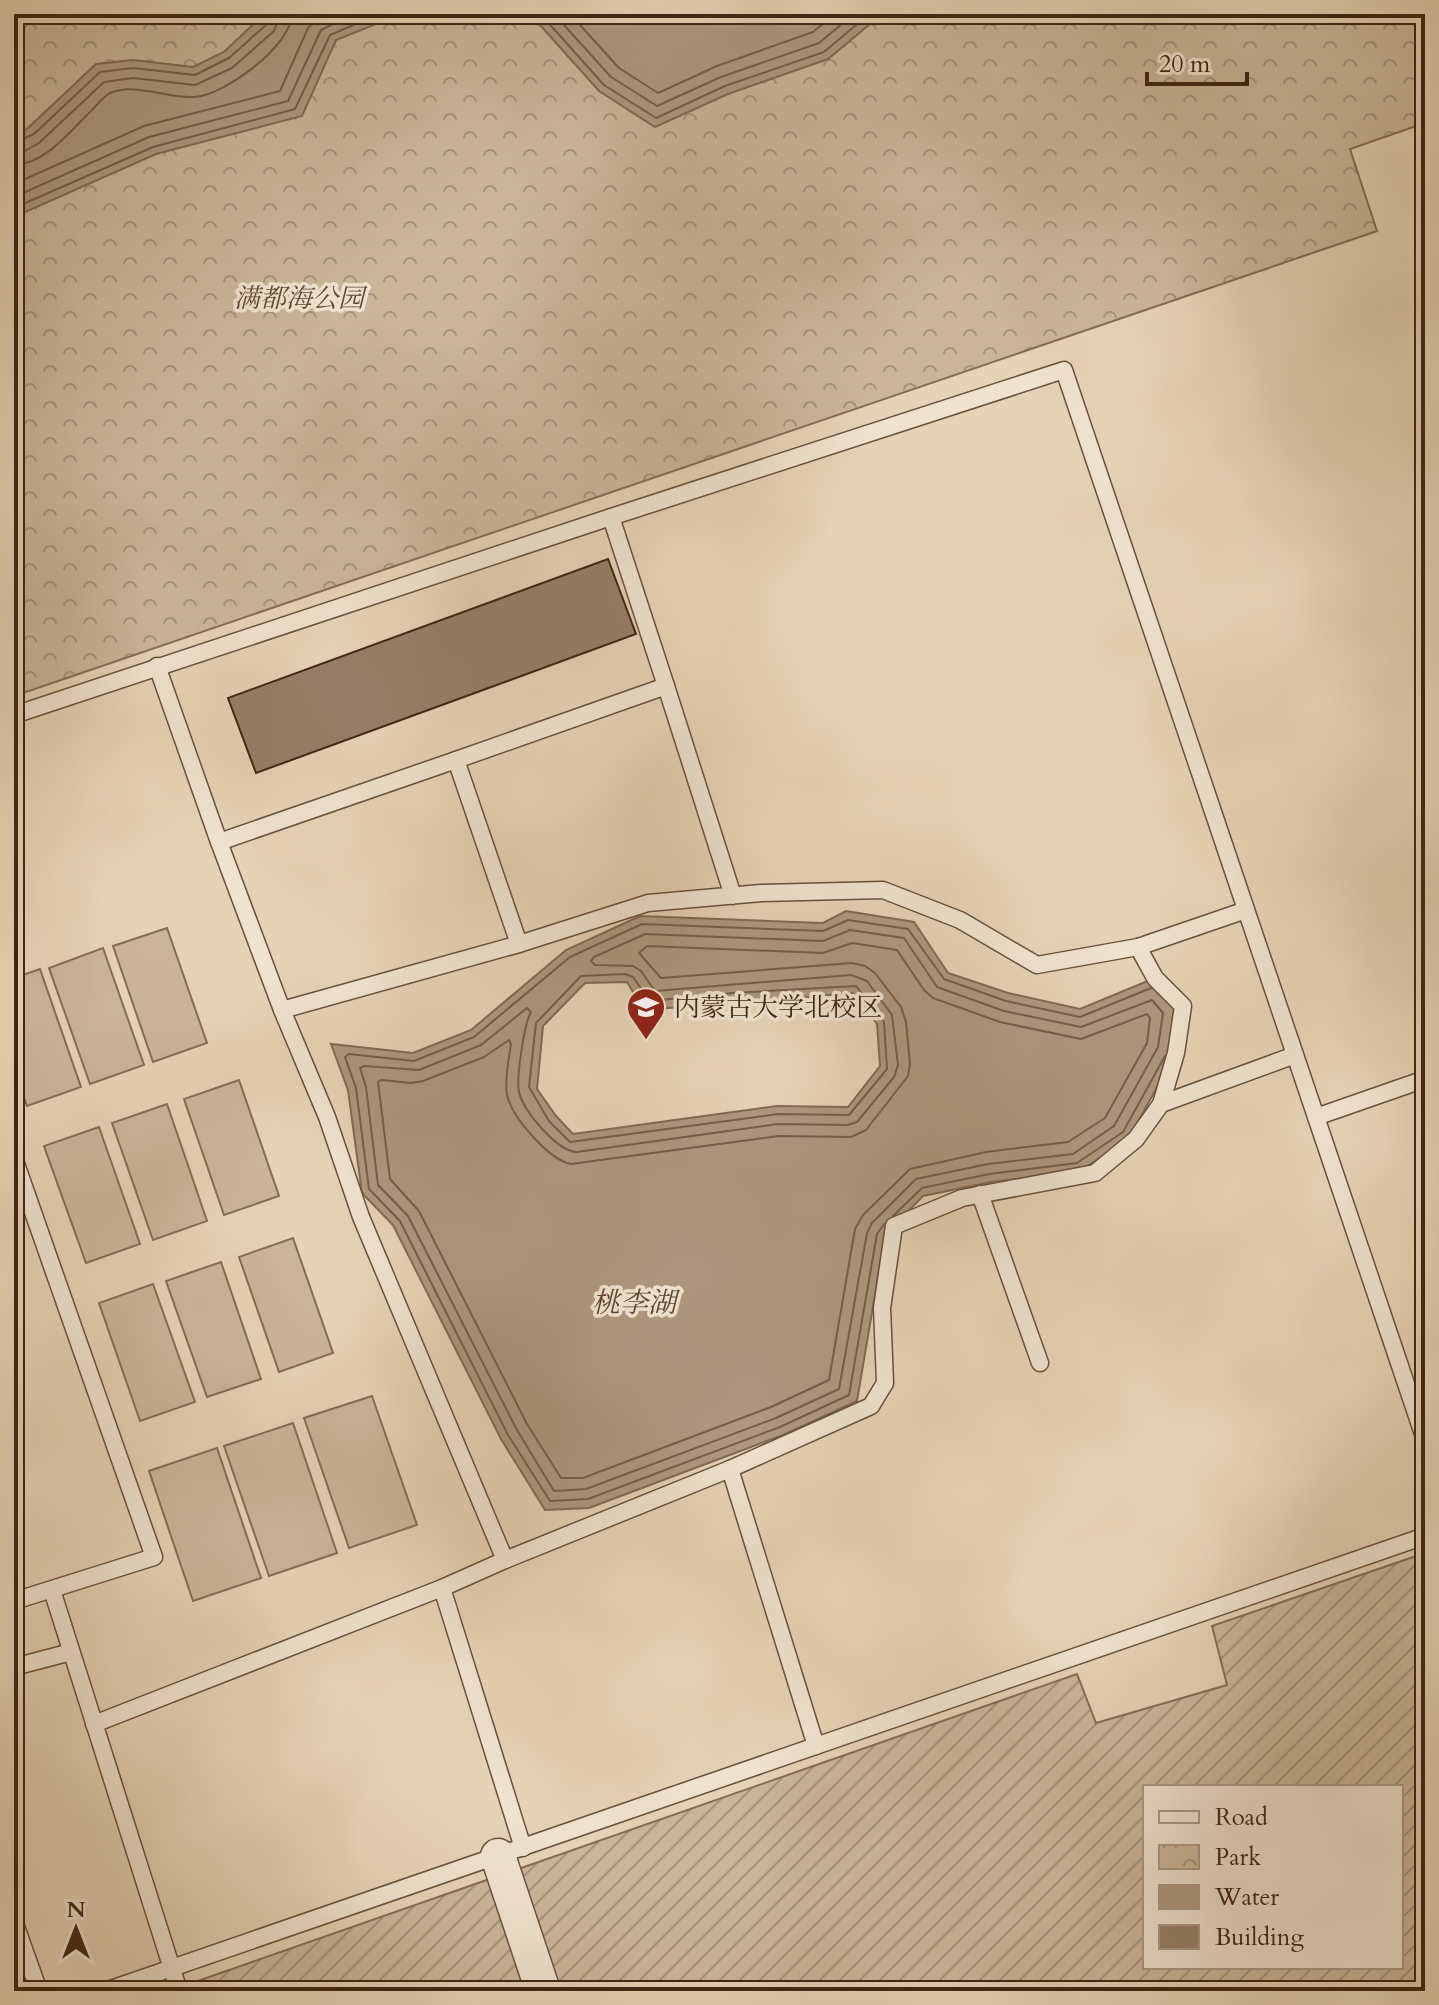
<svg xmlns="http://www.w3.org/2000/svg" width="1439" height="2005" viewBox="0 0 1439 2005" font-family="Cardo,'Noto Serif SC',serif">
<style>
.park{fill:url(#park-crowns);stroke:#846d56;stroke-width:2}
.garden{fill:url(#garden-furrows);stroke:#846d56;stroke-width:2;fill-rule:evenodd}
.pitch{fill:#cab599;stroke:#846d56;stroke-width:2}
.water{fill:#ad977e;stroke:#816953;stroke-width:2;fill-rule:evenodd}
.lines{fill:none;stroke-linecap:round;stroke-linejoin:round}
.shore{stroke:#765e48;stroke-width:2}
.building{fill:#967f67;stroke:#3f2513;stroke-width:2}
.lane-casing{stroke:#69503c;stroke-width:19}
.street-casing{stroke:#69503c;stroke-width:37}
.lane{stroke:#efe2cf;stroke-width:16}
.street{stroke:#efe2cf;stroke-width:34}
.labels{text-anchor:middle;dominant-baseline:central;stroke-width:7;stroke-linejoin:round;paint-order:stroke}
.park-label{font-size:26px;font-style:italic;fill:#624934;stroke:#efe2cf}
.poi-label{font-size:26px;fill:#3f2513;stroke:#efe2cf;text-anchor:start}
.water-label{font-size:28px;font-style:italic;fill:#604733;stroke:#efe2cf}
</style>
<defs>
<pattern id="park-crowns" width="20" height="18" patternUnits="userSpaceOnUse" patternTransform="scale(2)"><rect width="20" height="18" fill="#cab599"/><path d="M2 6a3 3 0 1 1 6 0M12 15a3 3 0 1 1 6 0" fill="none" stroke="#a5937c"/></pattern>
<pattern id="garden-furrows" width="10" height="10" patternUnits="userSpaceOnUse" patternTransform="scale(2)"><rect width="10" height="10" fill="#cab599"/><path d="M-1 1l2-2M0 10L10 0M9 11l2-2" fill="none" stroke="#a5937c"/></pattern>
</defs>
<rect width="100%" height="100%" fill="#e6d2b5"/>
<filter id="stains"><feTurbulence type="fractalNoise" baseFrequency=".0025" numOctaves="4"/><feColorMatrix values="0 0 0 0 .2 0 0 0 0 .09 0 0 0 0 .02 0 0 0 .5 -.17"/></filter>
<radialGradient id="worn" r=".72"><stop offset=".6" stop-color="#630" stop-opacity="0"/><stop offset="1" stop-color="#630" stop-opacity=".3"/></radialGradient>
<!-- park -->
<polygon class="park" points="14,14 1425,14 1425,123 1350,149 1377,231 14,696"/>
<!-- garden -->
<path class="garden" d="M1425 1553V1991H188L186 1985 1077 1674 1096 1723 1227 1685 1212 1626ZM1145 1787H1401V1967H1145Z"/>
<!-- pitch -->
<g class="pitch">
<polygon points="167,928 207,1043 153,1062 113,946"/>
<polygon points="103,948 144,1065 90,1084 49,968"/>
<polygon points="40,969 81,1087 27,1106 14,1070 14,978"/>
<polygon points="239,1080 279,1196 224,1215 184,1099"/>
<polygon points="167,1104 207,1221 153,1240 112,1123"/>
<polygon points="99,1127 140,1244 86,1263 44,1146"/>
<polygon points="293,1238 333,1353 279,1372 239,1257"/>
<polygon points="221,1262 261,1379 207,1397 166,1281"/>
<polygon points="153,1284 195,1402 140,1421 99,1303"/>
<polygon points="372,1396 417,1525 349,1548 304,1418"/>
<polygon points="293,1423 337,1553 269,1576 224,1446"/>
<polygon points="217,1448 261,1578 193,1601 149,1471"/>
</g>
<!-- water -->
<g class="water">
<polygon points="264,14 401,14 336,40 302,116 156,154 14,217 14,136 28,128 96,64 133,60 193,67 224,52"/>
<polygon points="485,14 710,16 718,14 882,14 828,59 728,94 655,127 599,91 540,25"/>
<path d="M846 911 914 922 948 973 1008 993 1080 1009 1155 978 1183 1006 1176 1053 1129 1138 1080 1171 991 1182 923 1196 885 1235 857 1401 783 1435 589 1508 545 1510 501 1439 393 1225 362 1193 348 1090 331 1044 413 1053 471 1030 566 950 640 916 823 923ZM627 982 644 1010 853 993 877 1024 880 1066 848 1107 777 1106 573 1134 556 1116 537 1089 543 1026 585 983Z"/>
</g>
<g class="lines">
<!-- shore -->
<g class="shore">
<polyline points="527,14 545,19 604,85 656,118 725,86 824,52 869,14"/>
<polyline points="554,14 611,77 657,106 721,77 819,43 854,14"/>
<polyline points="570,14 619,68 658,93 717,66 813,32 835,14"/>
<polyline points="14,143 34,134 100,72 133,68 195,75 229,58 266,25 270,14"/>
<polyline points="14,153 23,152 39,143 104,82 133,78 195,85 232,68 274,31 280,14"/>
<path d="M14 165C46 164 71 130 92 110 97 105 104 96 110 93 136 82 168 99 195 97 226 94 291 46 292 14"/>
<polyline points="14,184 144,126 280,91 308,28 322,14"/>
<polyline points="14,197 149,137 288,101 321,30 353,14"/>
<polyline points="14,208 153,147 295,109 330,35 379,14"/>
<path d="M850 930 904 938 937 987 1004 1011 1081 1027 1152 1000 1163 1013 1158 1047 1114 1126 1073 1154 988 1164 916 1179 872 1223 867 1233 839 1389 776 1418 586 1489 554 1491 517 1430 408 1216 378 1185 366 1087 360 1068 364 1066 419 1070 481 1045 527 1008 531 1012C524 1024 516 1079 519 1092 522 1110 558 1152 577 1152L778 1124 848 1125 857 1122 894 1077 898 1065 892 1015 867 981 851 975 655 991 641 971 633 966 595 965 591 961 594 957 645 934 823 941Z"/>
<path d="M852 943 897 950 924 990 933 998 1000 1022 1081 1039 1147 1014 1150 1018 1147 1043 1105 1118 1068 1142 986 1152 910 1169 863 1215 855 1229 829 1380 771 1407 583 1478H561L527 1424 419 1211 390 1179 378 1082 381 1080 411 1083 423 1081 484 1057 509 1040 511 1044C509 1060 504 1080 507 1095 512 1117 549 1160 571 1164L779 1136 851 1137 866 1130 908 1076 910 1064 906 1022 901 1007 875 973 865 966 852 963 661 978 639 953 647 946 823 953Z"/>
<polygon points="625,974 633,977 650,1001 732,993 856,986 884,1022 887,1069 849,1115 778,1114 570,1142 549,1121 529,1087 536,1023 581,976"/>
<polyline points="893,1216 922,1188 989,1174 1077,1163 1123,1132 1165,1056"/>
<polyline points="884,1224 877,1234 849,1395 780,1427 588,1499 550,1501 508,1435 400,1221 369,1189 356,1088 345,1057 349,1054 414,1061 474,1037 570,957 642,924 823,931 848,920 908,929 944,979 1006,1001 1080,1017 1151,988"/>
</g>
</g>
<!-- building -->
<polygon class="building" points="608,559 636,634 256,773 228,698"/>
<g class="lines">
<!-- lane casing -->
<g class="lane-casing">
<g id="lane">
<polyline points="611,517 666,686"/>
<polyline points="157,666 219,842 456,760"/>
<polyline points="14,715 611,517 1064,370 1425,1440"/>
<polyline points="219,842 282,1010 519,944"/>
<polyline points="733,896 666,686 456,760 519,944 648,903 761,893 883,890 960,920 1037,965 1138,947 1246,910"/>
<polyline points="282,1010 327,1117 361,1217 505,1560 442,1588 523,1848"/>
<polyline points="1161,1104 1295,1055"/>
<polyline points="1316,1117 1425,1079"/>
<polyline points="14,1158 154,1557 14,1601"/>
<polyline points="980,1194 1040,1363"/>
<polyline points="730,1469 816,1746"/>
<polyline points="505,1560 730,1469 871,1406 885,1383 882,1308 894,1226 962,1198 1095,1173 1136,1139 1161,1104 1176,1053 1183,1006 1155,978 1138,947"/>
<polyline points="52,1590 179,1991"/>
<polyline points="14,1667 71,1652"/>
<polyline points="94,1724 442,1588"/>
<polyline points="14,1921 39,1991"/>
<polyline points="105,1991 1425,1536"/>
</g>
</g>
<!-- street casing -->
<g class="street-casing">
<polyline id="street" points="498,1856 543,1991"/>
</g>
<!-- lane -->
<use href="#lane" class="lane"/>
<!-- street -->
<use href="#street" class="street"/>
</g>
<!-- icons -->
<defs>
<g id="university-pin" transform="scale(2)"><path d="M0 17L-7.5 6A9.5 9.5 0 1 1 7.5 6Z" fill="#8f2418" stroke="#efe2cf"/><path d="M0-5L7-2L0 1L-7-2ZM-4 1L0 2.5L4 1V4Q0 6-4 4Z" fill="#fff"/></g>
</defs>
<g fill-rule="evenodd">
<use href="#university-pin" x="646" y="1007"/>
</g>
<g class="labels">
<!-- park labels -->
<g class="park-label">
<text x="299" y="298">满都海公园</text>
</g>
<!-- poi labels -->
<g class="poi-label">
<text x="674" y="1007">内蒙古大学北校区</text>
</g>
<!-- water labels -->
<g class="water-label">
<text x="634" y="1303">桃李湖</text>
</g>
</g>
<!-- margin -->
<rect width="1439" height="2005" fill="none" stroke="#e6d2b5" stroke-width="48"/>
<rect x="16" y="16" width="1407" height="1973" fill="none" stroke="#3f2513" stroke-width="4"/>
<rect x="24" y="24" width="1391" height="1957" fill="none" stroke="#3f2513" stroke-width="2"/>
<!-- legend -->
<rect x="1143" y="1785" width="260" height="184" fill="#efe2cf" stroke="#a99684" stroke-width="2"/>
<rect x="1159" y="1811" width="40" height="12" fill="#efe2cf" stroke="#a99684" stroke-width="2"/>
<text x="1215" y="1825" font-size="24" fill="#3f2513">Road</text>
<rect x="1159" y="1845" width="40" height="24" fill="url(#park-crowns)" stroke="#a99684" stroke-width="2"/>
<text x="1215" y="1865" font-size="24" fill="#3f2513">Park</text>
<rect x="1159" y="1885" width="40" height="24" fill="#ad977e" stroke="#a99684" stroke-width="2"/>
<text x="1215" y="1905" font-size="24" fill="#3f2513">Water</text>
<rect x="1159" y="1925" width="40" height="24" fill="#967f67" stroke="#a99684" stroke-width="2"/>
<text x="1215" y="1945" font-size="24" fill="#3f2513">Building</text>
<!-- north arrow -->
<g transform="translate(76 1929)" stroke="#efe2cf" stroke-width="6" paint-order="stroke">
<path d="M0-6L14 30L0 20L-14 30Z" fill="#3f2513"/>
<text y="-12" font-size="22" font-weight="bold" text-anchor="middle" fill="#3f2513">N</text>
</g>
<!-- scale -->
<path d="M1147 72v12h100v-12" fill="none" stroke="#3f2513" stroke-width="4"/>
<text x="1159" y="72" font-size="24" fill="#3f2513" stroke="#efe2cf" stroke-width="6" paint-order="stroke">20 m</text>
<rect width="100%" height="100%" filter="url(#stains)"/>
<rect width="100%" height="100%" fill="url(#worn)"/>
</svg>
